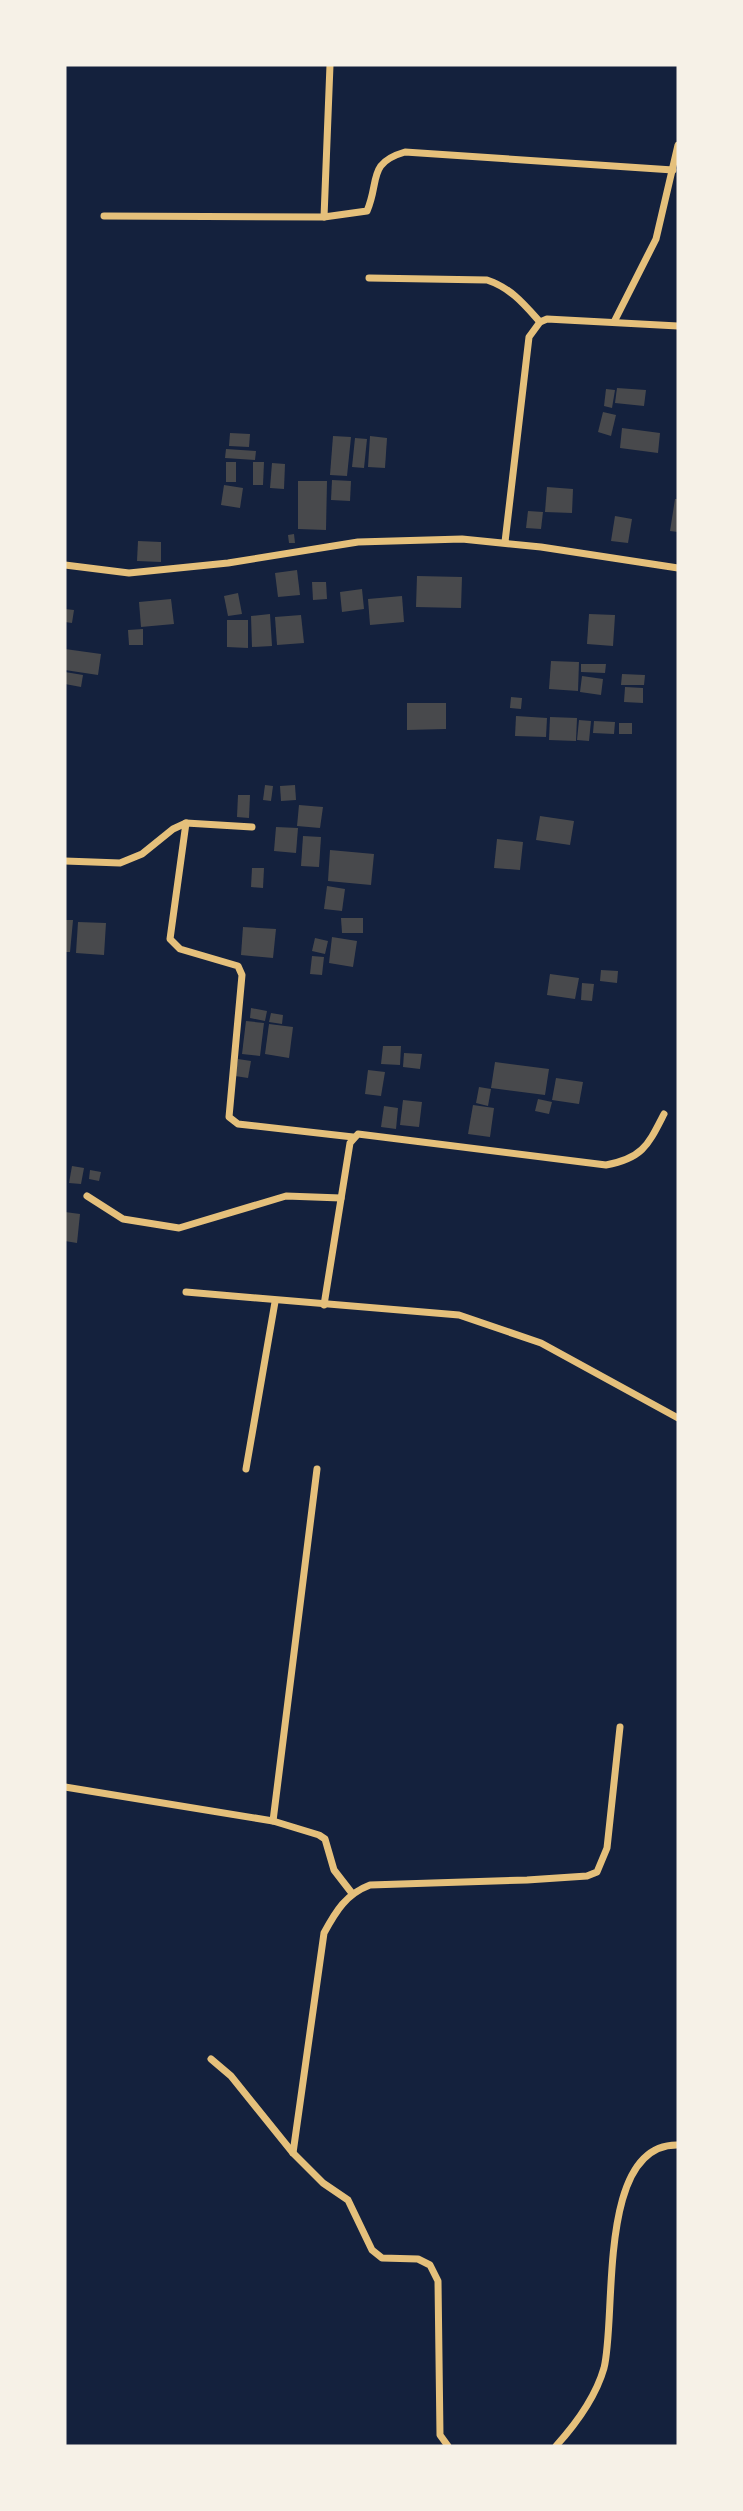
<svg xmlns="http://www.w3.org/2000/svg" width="743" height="2511" viewBox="0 0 743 2511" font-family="Signika,sans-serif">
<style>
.building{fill:#48494c}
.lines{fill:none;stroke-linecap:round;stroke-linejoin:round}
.minor{stroke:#e5c07b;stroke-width:7}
</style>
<rect width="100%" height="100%" fill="#14213d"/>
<!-- building -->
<g class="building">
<polygon points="617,388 646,390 644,406 615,403"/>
<polygon points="606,389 615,390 612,408 604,406"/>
<polygon points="603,412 616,415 611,436 598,432"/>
<polygon points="622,428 660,433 658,453 620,448"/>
<polygon points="230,433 250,434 249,447 229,446"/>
<polygon points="333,436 351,437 347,476 330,475"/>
<polygon points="370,436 387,438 385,468 368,467"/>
<polygon points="355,438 367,439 364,468 352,467"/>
<polygon points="226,449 256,451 255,460 225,458"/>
<rect x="226" y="462" width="10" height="20"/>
<polygon points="253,462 264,462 263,485 253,485"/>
<polygon points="272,463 285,464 284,489 270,488"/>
<polygon points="332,480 351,481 350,501 331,500"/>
<polygon points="298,481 327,481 326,530 298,529"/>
<polygon points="224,485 243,488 240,508 221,505"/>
<polygon points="547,487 573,489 572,513 545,512"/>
<polygon points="675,499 678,499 678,532 670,531"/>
<polygon points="528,511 543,512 541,529 526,528"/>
<polygon points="615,516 632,519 628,543 611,541"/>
<polygon points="294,534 295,543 289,543 288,535"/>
<polygon points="138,541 161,542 161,562 137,561"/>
<polygon points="297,570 300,595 278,597 275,573"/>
<polygon points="417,576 462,577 461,608 416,607"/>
<polygon points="312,582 326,582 327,599 313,600"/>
<polygon points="362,589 364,609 342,612 340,592"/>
<polygon points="238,593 242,614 228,616 224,596"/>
<polygon points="402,596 404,622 370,625 368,599"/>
<polygon points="171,599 174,624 141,627 139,602"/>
<polygon points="65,609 74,610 72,623 65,622"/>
<polygon points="270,614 272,646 252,647 251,616"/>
<polygon points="589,614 615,615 613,646 587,644"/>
<polygon points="301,615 304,643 277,645 275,617"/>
<polygon points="227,620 248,620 248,648 227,647"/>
<polygon points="143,629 143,645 129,645 128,630"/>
<polygon points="65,649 101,654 98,675 65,670"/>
<polygon points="551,661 579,662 578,691 549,689"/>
<polygon points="581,664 606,664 605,673 581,672"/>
<polygon points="65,672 83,675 81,687 65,684"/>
<polygon points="622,674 645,675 644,685 621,685"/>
<polygon points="582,676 603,679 601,695 580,692"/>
<polygon points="625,687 643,688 643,703 624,702"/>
<polygon points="511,697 522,698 521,709 510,708"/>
<polygon points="407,703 446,703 446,729 407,730"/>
<polygon points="516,716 547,718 546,737 515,736"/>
<polygon points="550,717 577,718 576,741 549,740"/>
<polygon points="579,720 591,721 589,741 577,740"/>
<polygon points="594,721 615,722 614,734 593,733"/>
<rect x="619" y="723" width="13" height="11"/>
<polygon points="265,785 273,786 271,801 263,800"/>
<polygon points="295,785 296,800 281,801 280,786"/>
<polygon points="238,795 250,795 249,818 237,817"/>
<polygon points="299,805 323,807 320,828 297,826"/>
<polygon points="540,816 574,821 570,845 536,840"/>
<polygon points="276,827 298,828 296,853 274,851"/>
<polygon points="303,836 321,837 319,867 301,866"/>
<polygon points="497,839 523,842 520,870 494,868"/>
<polygon points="330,850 374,854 371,885 328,881"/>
<polygon points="252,868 264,868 263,888 251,887"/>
<polygon points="327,886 345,889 342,911 324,909"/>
<polygon points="341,918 363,918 363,933 342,933"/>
<polygon points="65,920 73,920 70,952 65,952"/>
<polygon points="78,922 106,923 104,955 76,953"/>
<polygon points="243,927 276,929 273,958 241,955"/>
<polygon points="332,937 357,941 353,967 329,963"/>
<polygon points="315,938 328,941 325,954 312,951"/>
<polygon points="312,956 324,957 322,975 310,974"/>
<polygon points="601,970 618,971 617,983 600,981"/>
<polygon points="550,974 579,978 575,999 547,995"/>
<polygon points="582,983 594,984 592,1001 581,1000"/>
<polygon points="251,1008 267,1011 265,1021 250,1018"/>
<polygon points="271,1013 283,1015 282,1024 269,1022"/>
<polygon points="246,1021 264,1023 260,1056 242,1054"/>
<polygon points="269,1024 293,1027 289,1058 265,1054"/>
<polygon points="383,1046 401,1046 400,1065 381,1064"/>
<polygon points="404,1053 422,1054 420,1069 403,1067"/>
<polygon points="238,1059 251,1061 248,1078 235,1076"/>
<polygon points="495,1062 549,1069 545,1095 491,1088"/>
<polygon points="368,1070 385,1072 381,1096 365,1094"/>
<polygon points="556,1078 583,1082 579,1104 552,1100"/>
<polygon points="479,1087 491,1089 488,1106 476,1103"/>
<polygon points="538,1099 552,1102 549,1114 535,1111"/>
<polygon points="403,1100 422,1102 419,1127 400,1125"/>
<polygon points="473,1105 494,1108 490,1137 468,1134"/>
<polygon points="384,1106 398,1108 396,1129 381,1127"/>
<polygon points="72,1166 84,1168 81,1184 69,1183"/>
<polygon points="90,1170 101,1172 99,1181 89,1179"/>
<polygon points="65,1212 80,1214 77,1243 65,1241"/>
</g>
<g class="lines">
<!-- minor -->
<g class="minor">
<path d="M330 65 324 217 367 211C380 181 367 163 405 152L673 170"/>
<polyline points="104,216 324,217"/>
<path d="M369 278 487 280C511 288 524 304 540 322"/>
<polyline points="614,322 656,239 678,145"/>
<polyline points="505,542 529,337 540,322 547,319 678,326"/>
<polyline points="65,565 129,573 228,563 358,542 462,539 541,547 678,568"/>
<polyline points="186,823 170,939 180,949 238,966 242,975 229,1117 238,1124 353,1137"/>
<polyline points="65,861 120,863 142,854 173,829 186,823 252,827"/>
<polyline points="87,1196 123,1219 179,1228 286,1196 341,1198"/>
<polyline points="186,1292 459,1315 541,1343 678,1418"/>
<path d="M324 1305 350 1143 358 1134 606 1165C643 1158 648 1145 664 1114"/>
<polyline points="246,1469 275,1302"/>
<polyline points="65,1787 273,1821 319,1835 325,1839 334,1870 351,1892"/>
<polyline points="273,1821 317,1469"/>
<polyline points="211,2059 231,2076 293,2153 323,2183 348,2200 372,2250 382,2258 418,2259 430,2265 438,2281 440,2435 448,2446"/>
<path d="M293 2153 324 1933C336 1911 346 1894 370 1885L527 1880 587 1876 597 1872 607 1848 620 1727"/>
<path d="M556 2446C575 2425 596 2396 604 2368 617 2317 596 2143 678 2145"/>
</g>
</g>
<!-- border -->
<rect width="743" height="2511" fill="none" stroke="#f6f1e7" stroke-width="133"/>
</svg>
